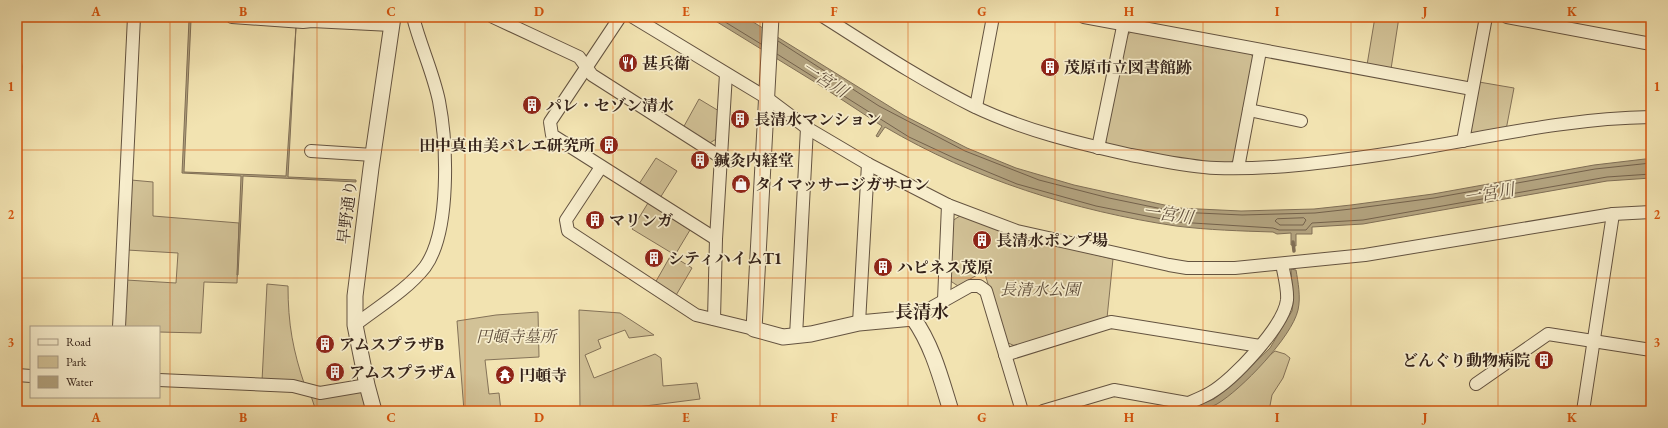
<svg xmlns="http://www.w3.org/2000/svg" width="1668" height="428" viewBox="0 0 1668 428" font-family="'EB Garamond','Noto Serif JP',serif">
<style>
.green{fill:#d2c297;stroke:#847258}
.water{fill:#b2a27e;stroke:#806f56}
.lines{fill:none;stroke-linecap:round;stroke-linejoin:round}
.shore{stroke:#74624c;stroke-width:1}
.stream{stroke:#806f56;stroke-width:3.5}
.minor-casing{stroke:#645340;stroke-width:14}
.tertiary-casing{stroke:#645340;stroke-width:17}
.minor{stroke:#f7edcc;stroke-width:12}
.tertiary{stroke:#f7edcc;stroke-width:15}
.grid{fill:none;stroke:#d6540d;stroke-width:1;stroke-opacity:0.55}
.labels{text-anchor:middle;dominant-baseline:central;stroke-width:3.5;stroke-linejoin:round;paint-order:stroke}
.poi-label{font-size:16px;font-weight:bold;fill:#35231a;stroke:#f7edcc;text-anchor:start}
.street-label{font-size:16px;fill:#35231a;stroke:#f7edcc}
.park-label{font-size:16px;font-style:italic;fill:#5c4b39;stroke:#f7edcc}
.water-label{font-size:17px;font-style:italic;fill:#614f3d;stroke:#f7edcc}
.quarter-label{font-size:18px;font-weight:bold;fill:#35231a;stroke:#f7edcc}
.neatline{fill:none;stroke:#d6540d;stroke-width:1.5}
.grid-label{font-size:13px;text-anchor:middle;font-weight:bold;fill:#d6540d}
</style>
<rect width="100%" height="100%" fill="#f2e3b1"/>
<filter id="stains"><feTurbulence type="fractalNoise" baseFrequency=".005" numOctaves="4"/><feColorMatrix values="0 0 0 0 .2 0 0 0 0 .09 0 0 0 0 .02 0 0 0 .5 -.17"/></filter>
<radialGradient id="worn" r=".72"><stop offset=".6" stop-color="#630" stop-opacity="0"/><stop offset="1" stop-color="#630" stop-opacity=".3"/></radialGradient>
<!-- green -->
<g class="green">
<polygon points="1375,17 1399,17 1391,69 1367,65"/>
<polygon points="1133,30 1250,52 1255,61 1237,157 1228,165 1213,165 1110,148 1104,139 1125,37"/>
<polygon points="1479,82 1514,88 1506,130 1476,136 1470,131"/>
<polygon points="699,99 719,111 718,138 708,144 683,128"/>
<polygon points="656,158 677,171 660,198 639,184"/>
<polygon points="131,180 153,182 153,216 239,223 237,283 204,282 201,333 159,332 159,327 123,327 126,280 176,283 178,253 127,250"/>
<polygon points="648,203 690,230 675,255 632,229"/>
<polygon points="963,214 1027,238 1113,259 1107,318 1015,346 1006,342 984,271 958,286 949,280 952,221"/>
<polygon points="671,255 692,268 675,297 655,283"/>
<path d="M267 284 288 286C288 324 293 351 305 386L262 381Z"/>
<polygon points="579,310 620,313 654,335 629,338 625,330 598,340 601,348 585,355 594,378 655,354 661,358 663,386 697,383 700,399 606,411 580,411"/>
<polygon points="538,312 539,357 485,360 489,394 499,393 501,411 464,411 457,321 496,315"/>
<polygon points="1275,351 1285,354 1290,358 1283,378 1272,395 1269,411 1199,411"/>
<polygon points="362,389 368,411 316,411 311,396"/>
</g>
<!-- water -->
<g class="water">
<path d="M709 17H745L905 116 967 148 1016 168 1074 185 1178 208 1241 211 1314 209 1351 205 1433 194 1594 165 1645 159H1651V178L1607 181 1363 224 1312 227V234H1296V246L1291 245V233L1277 234 1273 232C1241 231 1208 230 1176 226 1075 211 973 179 885 127L878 137 876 136 882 126 818 84Z"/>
<polygon points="189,20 191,20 184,172 286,176 296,27 288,177 356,180 356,182 243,176 238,275 237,275 241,176 182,173"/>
<polygon points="17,36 22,66 17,174"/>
<path d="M1291 269 1296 270C1298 282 1301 297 1298 310 1292 337 1241 390 1217 404 1206 410 1196 411 1184 411L1214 399 1231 385 1270 348 1292 311 1293 303Z"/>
</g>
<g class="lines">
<!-- shore -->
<g class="shore">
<polyline points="717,17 761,44"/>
<polyline points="778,41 879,106 965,151 1039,180 1109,198 1177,212 1242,215 1315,213 1351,209 1434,198 1595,169 1651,163"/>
<polyline points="777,54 909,137 954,158 1017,184 1096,206 1177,222 1273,228 1279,230 1306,230 1312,223 1363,220 1607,177 1651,174"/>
<polyline points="17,55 17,111"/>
<polygon points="1304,218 1306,220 1303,225 1280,225 1275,221 1277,219"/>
</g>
<!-- stream -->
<polyline class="stream" points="1293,242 1294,251"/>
<!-- minor casing -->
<g class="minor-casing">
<g id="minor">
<polyline points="232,17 303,22 312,21 391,25"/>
<polyline points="493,17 579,57 592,75 722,158"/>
<polyline points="620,17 550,122 552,135 716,239"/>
<polyline points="633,17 767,98 807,128 868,164 948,205 1017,231 1169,265 1187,268 1235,268 1365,255 1613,214 1651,212"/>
<path d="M824 17C873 48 921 80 973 106 1023 130 1077 143 1131 155 1159 160 1187 167 1216 168 1273 170 1329 162 1385 154 1473 141 1561 118 1651 117"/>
<polyline points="1084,17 1472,89"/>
<polyline points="1507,17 1651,44"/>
<polyline points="976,107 993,17"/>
<polyline points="1249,110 1301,121"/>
<polyline points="1463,141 1486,17"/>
<polyline points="1098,148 1125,17"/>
<polyline points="311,151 373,155"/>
<polyline points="601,167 566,220 568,231 696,315 754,329"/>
<polyline points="1238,168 1260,51"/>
<polyline points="944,300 948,205"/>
<polyline points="913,318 970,286 979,286 986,291 1022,411"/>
<polyline points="714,319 716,239 726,74"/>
<polyline points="859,323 868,164"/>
<path d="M355 325C378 307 407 290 425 267 451 231 447 143 439 101 433 72 420 45 413 17"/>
<polyline points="119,327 134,17"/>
<polyline points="796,336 807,128"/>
<polyline points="1005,355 1111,322 1260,346"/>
<polyline points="17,375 31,376"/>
<polyline points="159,380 293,386 320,393 367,385"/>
<polyline points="1476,384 1548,334 1651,350"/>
<polyline points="1043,411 1114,390 1187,403"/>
<path d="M1171 411C1184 404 1198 400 1210 393 1233 380 1284 326 1287 300 1288 289 1284 275 1282 264"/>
<polyline points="1583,411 1613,214"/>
</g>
</g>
<!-- tertiary casing -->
<g class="tertiary-casing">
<g id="tertiary">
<path d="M771 17 754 329 783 337 811 334 859 323 913 318C933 346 941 379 951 411"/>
<polyline points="374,411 367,385 355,325 355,296 371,168 393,17"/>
</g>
</g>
<!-- minor -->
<use href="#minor" class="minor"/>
<!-- tertiary -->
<use href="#tertiary" class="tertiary"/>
</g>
<!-- grid -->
<path class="grid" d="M170 17V411M317 17V411M465 17V411M613 17V411M760 17V411M908 17V411M1055 17V411M1203 17V411M1351 17V411M1498 17V411M17 150H1651M17 278H1651"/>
<!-- icons -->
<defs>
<g id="restaurant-disc" transform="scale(1)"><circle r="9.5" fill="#8f2418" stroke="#f7edcc"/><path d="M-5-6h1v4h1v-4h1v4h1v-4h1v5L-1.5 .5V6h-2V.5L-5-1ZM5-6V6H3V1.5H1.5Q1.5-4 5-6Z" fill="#fff"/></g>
<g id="building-disc" transform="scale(1)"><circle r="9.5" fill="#8f2418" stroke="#f7edcc"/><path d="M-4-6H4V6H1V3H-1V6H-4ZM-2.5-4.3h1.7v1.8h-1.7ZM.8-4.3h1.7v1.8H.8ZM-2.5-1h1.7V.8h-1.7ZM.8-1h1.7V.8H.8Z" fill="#fff"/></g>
<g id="shop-disc" transform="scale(1)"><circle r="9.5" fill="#8f2418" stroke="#f7edcc"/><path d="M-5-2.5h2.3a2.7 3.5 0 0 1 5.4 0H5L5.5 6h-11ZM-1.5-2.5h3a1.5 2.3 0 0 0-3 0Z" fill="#fff"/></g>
<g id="temple-disc" transform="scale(1)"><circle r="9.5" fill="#8f2418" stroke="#f7edcc"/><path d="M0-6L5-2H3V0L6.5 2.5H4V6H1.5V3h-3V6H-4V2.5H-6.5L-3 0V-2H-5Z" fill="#fff"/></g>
</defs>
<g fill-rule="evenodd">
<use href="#restaurant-disc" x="628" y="63"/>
<use href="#building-disc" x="1050" y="67"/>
<use href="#building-disc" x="532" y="105"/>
<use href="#building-disc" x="740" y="119"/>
<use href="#building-disc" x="609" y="145"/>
<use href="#building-disc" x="700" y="160"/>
<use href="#shop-disc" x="741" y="184"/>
<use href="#building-disc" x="595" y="220"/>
<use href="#building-disc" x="982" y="240"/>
<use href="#building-disc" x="654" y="258"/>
<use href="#building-disc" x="883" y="267"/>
<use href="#building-disc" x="325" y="344"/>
<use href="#building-disc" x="1544" y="360"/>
<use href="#building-disc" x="335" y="372"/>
<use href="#temple-disc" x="505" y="375"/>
</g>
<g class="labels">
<!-- poi labels -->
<g class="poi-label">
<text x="642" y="63">甚兵衛</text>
<text x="1064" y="67">茂原市立図書館跡</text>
<text x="546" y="105">パレ・セゾン清水</text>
<text x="754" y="119">長清水マンション</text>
<text x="595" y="145" text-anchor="end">田中真由美バレエ研究所</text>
<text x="714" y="160">鍼灸内経堂</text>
<text x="755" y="184">タイマッサージガサロン</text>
<text x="609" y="220">マリンガ</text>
<text x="996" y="240">長清水ポンプ場</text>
<text x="668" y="258">シティハイムT1</text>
<text x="897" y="267">ハピネス茂原</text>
<text x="339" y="344">アムスプラザB</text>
<text x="1530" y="360" text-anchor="end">どんぐり動物病院</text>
<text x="349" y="372">アムスプラザA</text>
<text x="519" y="375">円頓寺</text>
</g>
<!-- street labels -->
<g class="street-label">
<text transform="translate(347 212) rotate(-83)">早野通り</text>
</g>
<!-- park labels -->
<g class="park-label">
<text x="1040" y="289">長清水公園</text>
<text x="516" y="336">円頓寺墓所</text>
</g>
<!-- water labels -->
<g class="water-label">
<text transform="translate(825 79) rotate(33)">一宮川</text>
<text transform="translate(1489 193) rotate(-10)">一宮川</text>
<text transform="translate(1168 214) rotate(8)">一宮川</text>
</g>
<!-- quarter labels -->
<g class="quarter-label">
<text x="922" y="311">長清水</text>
</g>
</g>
<!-- margin -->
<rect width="1668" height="428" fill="none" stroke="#f2e3b1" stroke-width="44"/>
<!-- legend -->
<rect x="30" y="326" width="130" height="72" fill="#f7edcc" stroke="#a99c85"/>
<rect x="38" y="339" width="20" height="6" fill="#f7edcc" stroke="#a99c85"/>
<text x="66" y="346" font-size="12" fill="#35231a">Road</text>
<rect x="38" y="356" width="20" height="12" fill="#d2c297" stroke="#a99c85"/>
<text x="66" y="366" font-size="12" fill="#35231a">Park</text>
<rect x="38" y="376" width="20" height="12" fill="#b2a27e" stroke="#a99c85"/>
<text x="66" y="386" font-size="12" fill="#35231a">Water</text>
<rect x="22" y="22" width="1624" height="384" class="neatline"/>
<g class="grid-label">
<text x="96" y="16">A</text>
<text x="243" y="16">B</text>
<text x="391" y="16">C</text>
<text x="539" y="16">D</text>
<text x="686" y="16">E</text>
<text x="834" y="16">F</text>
<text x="982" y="16">G</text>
<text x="1129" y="16">H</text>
<text x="1277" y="16">I</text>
<text x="1425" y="16">J</text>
<text x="1572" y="16">K</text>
<text x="11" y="91">1</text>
<text x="1657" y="91">1</text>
<text x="11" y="219">2</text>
<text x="1657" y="219">2</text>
<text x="11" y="347">3</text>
<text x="1657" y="347">3</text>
<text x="96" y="422">A</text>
<text x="243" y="422">B</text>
<text x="391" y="422">C</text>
<text x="539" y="422">D</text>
<text x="686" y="422">E</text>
<text x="834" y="422">F</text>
<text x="982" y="422">G</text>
<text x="1129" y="422">H</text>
<text x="1277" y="422">I</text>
<text x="1425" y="422">J</text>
<text x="1572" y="422">K</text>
</g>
<rect width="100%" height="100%" filter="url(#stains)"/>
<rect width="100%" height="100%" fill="url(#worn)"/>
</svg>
